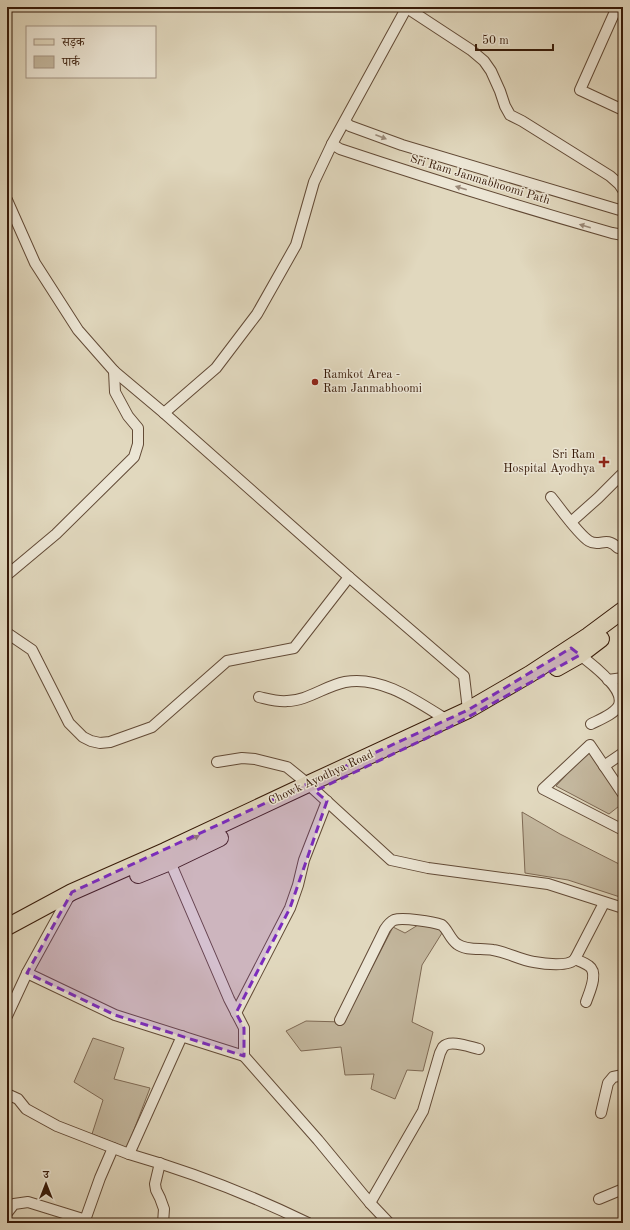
<svg xmlns="http://www.w3.org/2000/svg" width="630" height="1230" viewBox="0 0 630 1230" font-family="'Old Standard TT','Noto Serif Devanagari',serif">
<style>
.green{fill:#c4b89f;stroke:#7e6954}
.lines{fill:none;stroke-linecap:round;stroke-linejoin:round}
.minor-casing{stroke:#624a36;stroke-width:12}
.primary-casing{stroke:#371a08;stroke-width:18}
.minor{stroke:#ece6d5;stroke-width:10}
.primary{stroke:#e1d8be;stroke-width:16}
.oneway{fill:#9b8a79}
.oneway2{fill:#94826c}
.marked{fill:#7b2cbf;fill-opacity:0.2;stroke:#7b2cbf;stroke-width:3;stroke-dasharray:8 5;stroke-linejoin:round}
.poi-dot{fill:#8f2418;stroke:#ece6d5;stroke-width:1.5}
.labels{text-anchor:middle;dominant-baseline:central;stroke-width:3;stroke-linejoin:round;paint-order:stroke}
.street-label{font-size:12px;fill:#371a08;stroke:#ece6d5}
.poi-label{font-size:12px;fill:#371a08;stroke:#ece6d5;text-anchor:start}
</style>
<rect width="100%" height="100%" fill="#e1d8be"/>
<filter id="stains"><feTurbulence type="fractalNoise" baseFrequency=".005" numOctaves="4"/><feColorMatrix values="0 0 0 0 .2 0 0 0 0 .09 0 0 0 0 .02 0 0 0 .5 -.17"/></filter>
<radialGradient id="worn" r=".72"><stop offset=".6" stop-color="#630" stop-opacity="0"/><stop offset="1" stop-color="#630" stop-opacity=".3"/></radialGradient>
<!-- green -->
<g class="green">
<polygon points="589,750 623,803 609,814 556,786"/>
<polygon points="522,812 560,834 623,866 623,898 568,880 525,873"/>
<polygon points="418,925 438,927 442,933 422,965 412,1022 433,1032 423,1071 407,1070 395,1099 371,1089 374,1074 345,1075 341,1047 301,1051 286,1031 306,1021 344,1022 393,927 405,933"/>
<polygon points="93,1038 124,1048 114,1079 150,1088 127,1148 92,1134 103,1100 74,1082"/>
</g>
<g class="lines">
<!-- minor casing -->
<g class="minor-casing">
<g id="minor">
<polyline points="617,7 580,90 623,110"/>
<polyline points="407,8 471,50 484,61 491,71 500,91 505,106 510,115 522,121 610,176 619,184 623,190"/>
<polyline points="345,122 350,126 402,145 623,211"/>
<path d="M332 144 340 149C430 179 521 207 612 233L623 235"/>
<polyline points="7,200 35,263 78,330 114,371 164,413 349,577 464,676 468,710"/>
<polyline points="164,413 216,368 257,314 296,245 314,182 332,144 407,7"/>
<path d="M551 497C560 508 578 534 589 541 600 548 605 535 618 548"/>
<polyline points="571,522 598,498 621,475"/>
<polyline points="7,575 56,534 134,457 138,444 138,428 128,416 115,392 114,371"/>
<polyline points="7,633 32,650 69,723 83,737 91,741 100,743 110,742 152,727 227,661 294,648 349,577"/>
<path d="M577 653C588 661 625 688 619 705 615 714 599 720 591 724"/>
<polyline points="608,680 623,678"/>
<path d="M259 697C268 699 278 702 287 701 307 701 325 686 345 682 381 675 418 702 447 720"/>
<polyline points="217,762 242,758 255,759 287,767 308,784 391,860 428,868 548,884 623,908"/>
<polyline points="604,766 623,753"/>
<polyline points="623,794 590,745 543,789 623,830"/>
<polyline points="71,893 27,973 115,1015 244,1056 244,1028 229,999 168,857"/>
<path d="M575 959C579 961 585 963 589 966 599 973 589 993 586 1002"/>
<polyline points="236,1013 290,908 298,885 304,860 327,801"/>
<polyline points="7,1016 27,973"/>
<path d="M340 1020 385 929C387 926 390 922 394 920 403 917 433 922 442 925 448 930 450 939 457 944 466 951 481 948 493 950 507 952 520 960 534 962 544 964 569 967 575 959L604 903"/>
<polyline points="244,1056 318,1140 370,1203 389,1223"/>
<polyline points="7,1094 18,1099 26,1109 57,1126 129,1154 182,1036"/>
<polyline points="601,1113 608,1083 613,1077 623,1075"/>
<path d="M129 1154C188 1171 253 1196 308 1223"/>
<polyline points="160,1163 155,1184 156,1190 160,1198 164,1209 163,1223"/>
<polyline points="599,1199 623,1189"/>
<path d="M370 1203 423 1111 440 1053C441 1051 442 1049 443 1047 450 1039 470 1047 479 1049"/>
<polyline points="7,1213 14,1204 28,1202 86,1220"/>
<polyline points="84,1223 100,1178 113,1148"/>
</g>
</g>
<!-- primary casing -->
<g class="primary-casing">
<g id="primary">
<polyline points="557,668 580,655 601,639"/>
<polyline points="138,875 170,862 220,838"/>
<polyline points="7,927 72,892 165,851 308,784 468,710 530,674 588,636 623,610"/>
</g>
</g>
<!-- minor -->
<use href="#minor" class="minor"/>
<!-- primary -->
<use href="#primary" class="primary"/>
</g>
<!-- one-way arrows -->
<defs><path id="oneway-solid" d="M-6-.8H1V-3.2L6.5 0L1 3.2V.8H-6Z"/></defs>
<g class="oneway">
<use href="#oneway-solid" transform="translate(381 137) rotate(21)"/>
<use href="#oneway-solid" transform="translate(461 188) rotate(-163)"/>
<use href="#oneway-solid" transform="translate(585 226) rotate(-164)"/>
</g>
<use class="oneway2" href="#oneway-solid" transform="translate(194 838) rotate(-25)"/>
<!-- marked area -->
<path class="marked" d="M571 648 580 655 450 727 315 791 327 801 290 908 236 1013 244 1028V1056L115 1015 27 973 72 892 468 710Z"/>
<!-- markers -->
<g class="poi-dot">
<circle cx="315" cy="382" r="4"/>
<path d="M602 456h4v4h4v4h-4v4h-4v-4h-4v-4h4z"/>
</g>
<g class="labels">
<!-- street labels -->
<g class="street-label">
<text transform="translate(480 180) rotate(17)">Sri Ram Janmabhoomi Path</text>
<text transform="translate(321 778) rotate(-25)">Chowk Ayodhya Road</text>
</g>
<!-- poi labels -->
<g class="poi-label">
<text x="323" y="375">Ramkot Area -<tspan x="323" dy="14">Ram Janmabhoomi</tspan></text>
<text x="595" y="455" text-anchor="end">Sri Ram<tspan x="595" dy="14">Hospital Ayodhya</tspan></text>
</g>
</g>
<!-- margin -->
<rect width="630" height="1230" fill="none" stroke="#e1d8be" stroke-width="24"/>
<rect x="8" y="8" width="614" height="1214" fill="none" stroke="#371a08" stroke-width="2"/>
<rect x="12" y="12" width="606" height="1206" fill="none" stroke="#371a08"/>
<!-- legend -->
<rect x="26" y="26" width="130" height="52" fill="#ece6d5" stroke="#a49483"/>
<rect x="34" y="39" width="20" height="6" fill="#e1d8be" stroke="#a49483"/>
<text x="62" y="46" font-size="12" fill="#371a08">सड़क</text>
<rect x="34" y="56" width="20" height="12" fill="#c4b89f" stroke="#a49483"/>
<text x="62" y="66" font-size="12" fill="#371a08">पार्क</text>
<!-- north arrow -->
<g transform="translate(46 1184)" stroke="#ece6d5" stroke-width="3" paint-order="stroke">
<path d="M0-3L7 15L0 10L-7 15Z" fill="#371a08"/>
<text y="-6" font-size="11" font-weight="bold" text-anchor="middle" fill="#371a08">उ</text>
</g>
<!-- scale -->
<path d="M476 44v6h77v-6" fill="none" stroke="#371a08" stroke-width="2"/>
<text x="482" y="44" font-size="12" fill="#371a08" stroke="#ece6d5" stroke-width="3" paint-order="stroke">50 m</text>
<rect width="100%" height="100%" filter="url(#stains)"/>
<rect width="100%" height="100%" fill="url(#worn)"/>
</svg>
